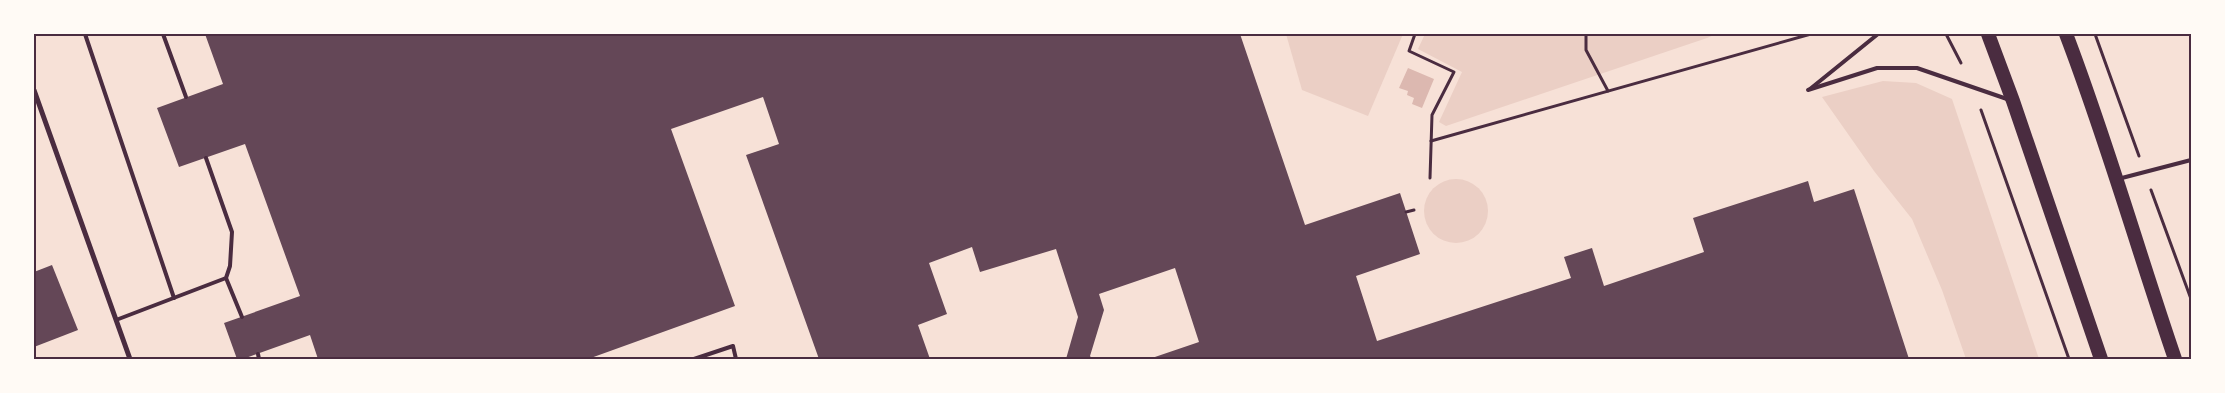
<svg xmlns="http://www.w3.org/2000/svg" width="2225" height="393" viewBox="0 0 2225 393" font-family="Roboto,sans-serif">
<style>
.green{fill:#ebcfc5}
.water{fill:#dcb8b0}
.building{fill:#644757}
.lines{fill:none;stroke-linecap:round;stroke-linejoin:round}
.path{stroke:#4a2c40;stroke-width:3}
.service{stroke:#4a2c40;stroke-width:4}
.minor{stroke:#4a2c40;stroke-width:5}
.trunk{stroke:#4a2c40;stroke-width:14}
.neatline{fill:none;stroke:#4a2c40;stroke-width:2}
</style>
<rect width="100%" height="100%" fill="#f7e1d7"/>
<!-- green -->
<g class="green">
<polygon points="1286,34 1403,34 1368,116 1302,90"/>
<polygon points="1425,34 1716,34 1707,38 1446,126 1439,122 1462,72 1418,49"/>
<polygon points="1883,81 1916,83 1952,99 2039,359 1966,359 1942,290 1912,219 1874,171 1822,97"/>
<circle cx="1456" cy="211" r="32"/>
</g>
<!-- water -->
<polygon class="water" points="1408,68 1434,79 1422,108 1412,104 1414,98 1407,95 1408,91 1399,88"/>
<!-- building -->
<g class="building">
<polygon points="205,34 1240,34 1305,225 1400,193 1420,254 1356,276 1377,341 1571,278 1564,257 1592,248 1604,286 1704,252 1693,218 1808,181 1814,202 1854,189 1909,359 1149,359 1199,342 1175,268 1099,294 1104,310 1090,356 1092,359 1066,359 1078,317 1056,249 980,272 972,247 929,263 947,314 918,325 930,359 819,359 746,155 779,144 763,97 671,129 735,306 588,359 318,359 310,335 243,359 237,359 224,323 300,296 245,144 179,167 157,108 223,84"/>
<polygon points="52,265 78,330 34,347 34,272"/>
</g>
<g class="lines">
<!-- path -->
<g class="path">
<polyline points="1415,34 1409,51 1454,72 1432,115 1430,178"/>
<polyline points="1586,34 1586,50 1608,91"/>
<polyline points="1946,34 1961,63"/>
<polyline points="2095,34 2139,156"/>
<polyline points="1981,110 2069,359"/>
<polyline points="1431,141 1811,34"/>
<polyline points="2151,190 2191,299"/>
<polyline points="1406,212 1414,210"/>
</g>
<!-- service -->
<g class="service">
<polyline points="85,34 174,298"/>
<polyline points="163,34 186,97"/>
<polyline points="1810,89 1878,34"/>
<polyline points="1808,90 1877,68 1917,68 2007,99"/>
<polyline points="2118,179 2191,160"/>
<polyline points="2191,230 2191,231"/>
<polyline points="226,278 242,317"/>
<polyline points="116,320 226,278 230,266 232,232 206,158"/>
<polyline points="258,354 259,359"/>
<polyline points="694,359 733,346 736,359"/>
</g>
<!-- minor -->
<polyline class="minor" points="34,90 130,359"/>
<!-- trunk -->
<g class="trunk">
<polyline points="1988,34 2013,101 2101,359"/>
<path d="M2066 34C2107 141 2138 251 2175 359"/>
</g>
</g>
<!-- border -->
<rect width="2225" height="393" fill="none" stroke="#fffaf5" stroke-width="70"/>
<rect x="35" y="35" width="2155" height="323" class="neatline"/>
</svg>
